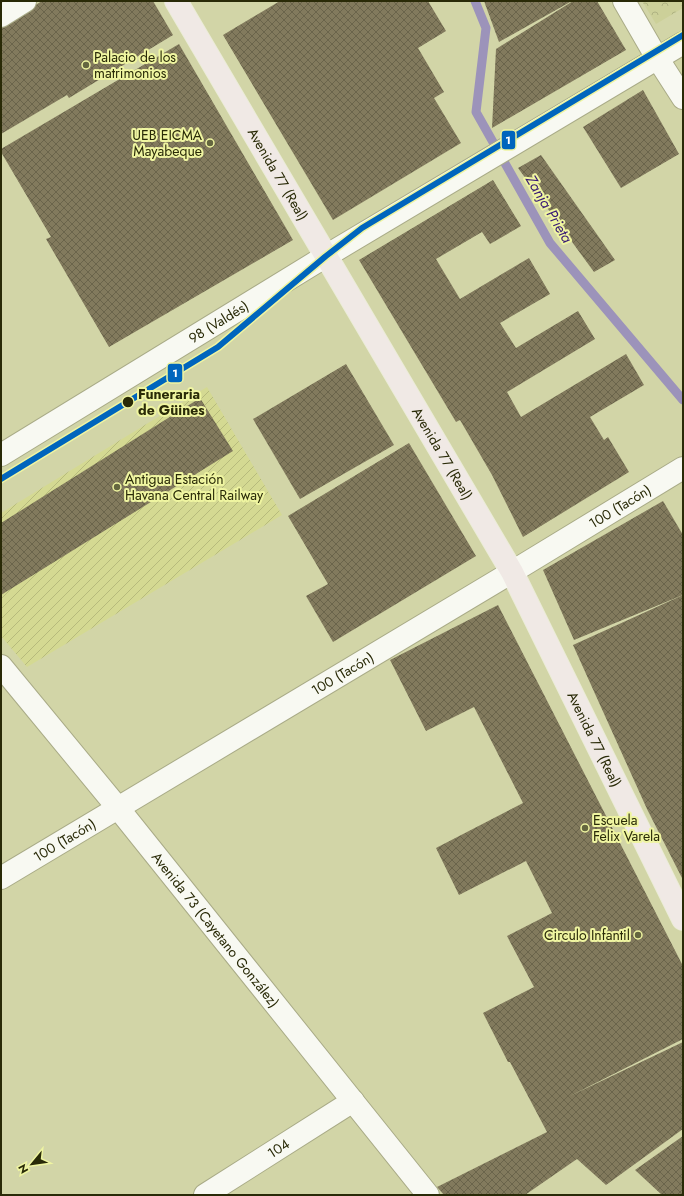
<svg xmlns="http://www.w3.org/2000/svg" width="684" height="1196" viewBox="0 0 684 1196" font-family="Jost,sans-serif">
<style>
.industrial{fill:url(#industrial-furrows)}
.forest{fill:url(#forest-crowns)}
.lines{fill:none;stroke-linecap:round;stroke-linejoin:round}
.stream{stroke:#9c93ba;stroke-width:9}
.building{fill:url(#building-cross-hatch)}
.minor-casing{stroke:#a9ab87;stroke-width:24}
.major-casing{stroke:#ebecd7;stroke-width:24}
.minor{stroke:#f8f9f2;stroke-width:22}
.major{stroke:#f0e9e5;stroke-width:22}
.rail-1-casing{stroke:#eff5a1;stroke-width:9}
.rail-1{stroke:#0065bd;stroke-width:6}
.poi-dot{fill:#64663f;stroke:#eff5a1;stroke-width:1.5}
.stop-dot{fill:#292a07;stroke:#eff5a1;stroke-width:1.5}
.labels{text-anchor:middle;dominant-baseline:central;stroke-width:4;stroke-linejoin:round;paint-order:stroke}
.poi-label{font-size:14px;fill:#292a07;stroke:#eff5a1;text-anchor:start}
.street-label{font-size:14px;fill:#292a07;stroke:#eff5a1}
.stop-label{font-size:14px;font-weight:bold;fill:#292a07;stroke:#eff5a1;text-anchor:start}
.water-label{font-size:15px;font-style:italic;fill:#391b75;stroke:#eff5a1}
.line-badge{stroke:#eff5a1;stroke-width:1.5}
.badge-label{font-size:11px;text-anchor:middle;font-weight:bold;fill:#fff}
</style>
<defs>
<pattern id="industrial-furrows" width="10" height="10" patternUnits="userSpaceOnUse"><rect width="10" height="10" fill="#d4d992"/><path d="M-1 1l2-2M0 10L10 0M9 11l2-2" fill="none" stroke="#b6ba7c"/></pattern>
<pattern id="forest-crowns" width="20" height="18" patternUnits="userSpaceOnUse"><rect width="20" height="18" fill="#ccd099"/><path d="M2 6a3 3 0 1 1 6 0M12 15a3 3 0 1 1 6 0" fill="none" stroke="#afb382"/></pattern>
<pattern id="building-cross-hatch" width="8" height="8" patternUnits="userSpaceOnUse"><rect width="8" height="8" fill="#827a5d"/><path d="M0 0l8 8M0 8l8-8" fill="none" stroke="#6a644b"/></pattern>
</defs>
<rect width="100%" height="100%" fill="#d2d5a7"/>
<!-- industrial -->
<polygon class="industrial" points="207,387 282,515 27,667 1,636 1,513"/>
<!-- forest -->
<polygon class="forest" points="642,1 683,1 683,8 656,24"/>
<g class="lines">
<!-- stream -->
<polyline class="stream" points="475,1 486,28 476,112 550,243 683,400"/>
</g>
<!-- building -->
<g class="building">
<polygon points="42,1 153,1 173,35 69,98 67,95 1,134 1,26"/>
<polygon points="280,1 428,1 446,31 418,48 444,92 434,98 461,143 333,220 223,35"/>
<polygon points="484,1 572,1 499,42"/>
<polygon points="573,1 597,1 626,50 492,128 496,49"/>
<polygon points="179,44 293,240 109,347 46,239 51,237 1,152 1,149"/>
<polygon points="643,90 679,154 621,188 583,127"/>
<polygon points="541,155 615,260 594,272 518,168"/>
<polygon points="493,180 521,226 490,244 482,232 436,259 460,299 529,258 550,294 500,323 516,348 578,311 595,339 507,392 521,417 626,354 644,385 590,417 604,440 608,437 629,472 523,537 492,475 460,420 456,422 359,260"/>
<polygon points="346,364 394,445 300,499 253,419"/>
<polygon points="200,398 233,451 1,595 1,523"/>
<polygon points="409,443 476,556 333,642 306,596 328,584 288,516"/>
<polygon points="663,501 683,535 683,595 574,640 543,570"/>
<polygon points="683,595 683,880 647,809 573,645"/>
<polygon points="498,605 683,966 683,1039 570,1096 683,1042 683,1129 606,1185 577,1159 525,1195 444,1195 437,1187 547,1132 510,1062 508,1062 483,1013 534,987 507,936 552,913 526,861 459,895 436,848 523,803 474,707 426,731 390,660"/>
<polygon points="683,1136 683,1195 662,1195 635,1170"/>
</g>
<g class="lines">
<!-- minor casing -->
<g class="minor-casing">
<g id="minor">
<polyline points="624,1 654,53 683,98"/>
<polyline points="1,16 25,1"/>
<path id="s1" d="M1 455 326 256 683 43"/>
<path id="s2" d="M1 666 118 808 428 1195"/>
<path id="s3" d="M1 878 512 572 683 468"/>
<path id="s4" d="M205 1195 353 1101"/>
</g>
</g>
<!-- major casing -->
<g class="major-casing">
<g id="major">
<path id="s5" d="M176 1 512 572 683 919"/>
</g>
</g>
<!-- minor -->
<use href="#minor" class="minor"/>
<!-- major -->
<use href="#major" class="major"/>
<!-- rail-1 casing -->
<g class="rail-1-casing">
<polyline id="rail-1" points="1,479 218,347 326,256 362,228 683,35"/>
</g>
<!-- rail-1 -->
<use href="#rail-1" class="rail-1"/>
</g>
<!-- markers -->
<g class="poi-dot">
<circle cx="86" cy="65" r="4"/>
<circle cx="210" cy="143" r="4"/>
<circle cx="117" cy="487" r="4"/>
<circle cx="585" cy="828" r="4"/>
<circle cx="638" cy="935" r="4"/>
</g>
<circle class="stop-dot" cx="128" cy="402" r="6"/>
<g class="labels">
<!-- poi labels -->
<g class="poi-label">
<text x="94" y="57">Palacio de los<tspan x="94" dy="16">matrimonios</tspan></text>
<text x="202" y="135" text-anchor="end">UEB EICMA<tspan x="202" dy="16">Mayabeque</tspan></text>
<text x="125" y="479">Antigua Estación<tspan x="125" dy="16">Havana Central Railway</tspan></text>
<text x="593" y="820">Escuela<tspan x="593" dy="16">Felix Varela</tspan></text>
<text x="630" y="935" text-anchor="end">Circulo Infantil</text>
</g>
<!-- street labels -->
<g class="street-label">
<text stroke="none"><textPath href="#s5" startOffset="201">Avenida 77 (Real)</textPath></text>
<text stroke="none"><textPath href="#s1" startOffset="255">98 (Valdés)</textPath></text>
<text stroke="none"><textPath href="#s5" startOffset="525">Avenida 77 (Real)</textPath></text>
<text stroke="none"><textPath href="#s3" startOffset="722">100 (Tacón)</textPath></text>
<text stroke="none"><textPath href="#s3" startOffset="398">100 (Tacón)</textPath></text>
<text stroke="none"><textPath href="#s5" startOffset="849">Avenida 77 (Real)</textPath></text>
<text stroke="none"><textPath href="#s3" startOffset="74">100 (Tacón)</textPath></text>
<text stroke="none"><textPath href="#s2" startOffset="340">Avenida 73 (Cayetano González)</textPath></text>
<text stroke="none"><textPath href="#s4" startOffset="87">104</textPath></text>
</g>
<!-- stop labels -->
<g class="stop-label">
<text x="138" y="394">Funeraria<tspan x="138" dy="16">de Güines</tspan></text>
</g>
<!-- water labels -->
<g class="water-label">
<text transform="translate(549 209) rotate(59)">Zanja Prieta</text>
</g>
</g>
<g class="line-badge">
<rect x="501" y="130" width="15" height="20" rx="4" fill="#0065bd"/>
<rect x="167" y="363" width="16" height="20" rx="4" fill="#0065bd"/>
</g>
<g class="badge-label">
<text x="508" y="144">1</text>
<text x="175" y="377">1</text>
</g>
<!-- border -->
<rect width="684" height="1196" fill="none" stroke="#292a07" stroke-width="4"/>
<!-- north arrow -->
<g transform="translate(32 1164) rotate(241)" stroke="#eff5a1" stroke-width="3" paint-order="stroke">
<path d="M0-3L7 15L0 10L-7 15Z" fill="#292a07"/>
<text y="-6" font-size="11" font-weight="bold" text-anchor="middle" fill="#292a07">N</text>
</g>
</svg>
